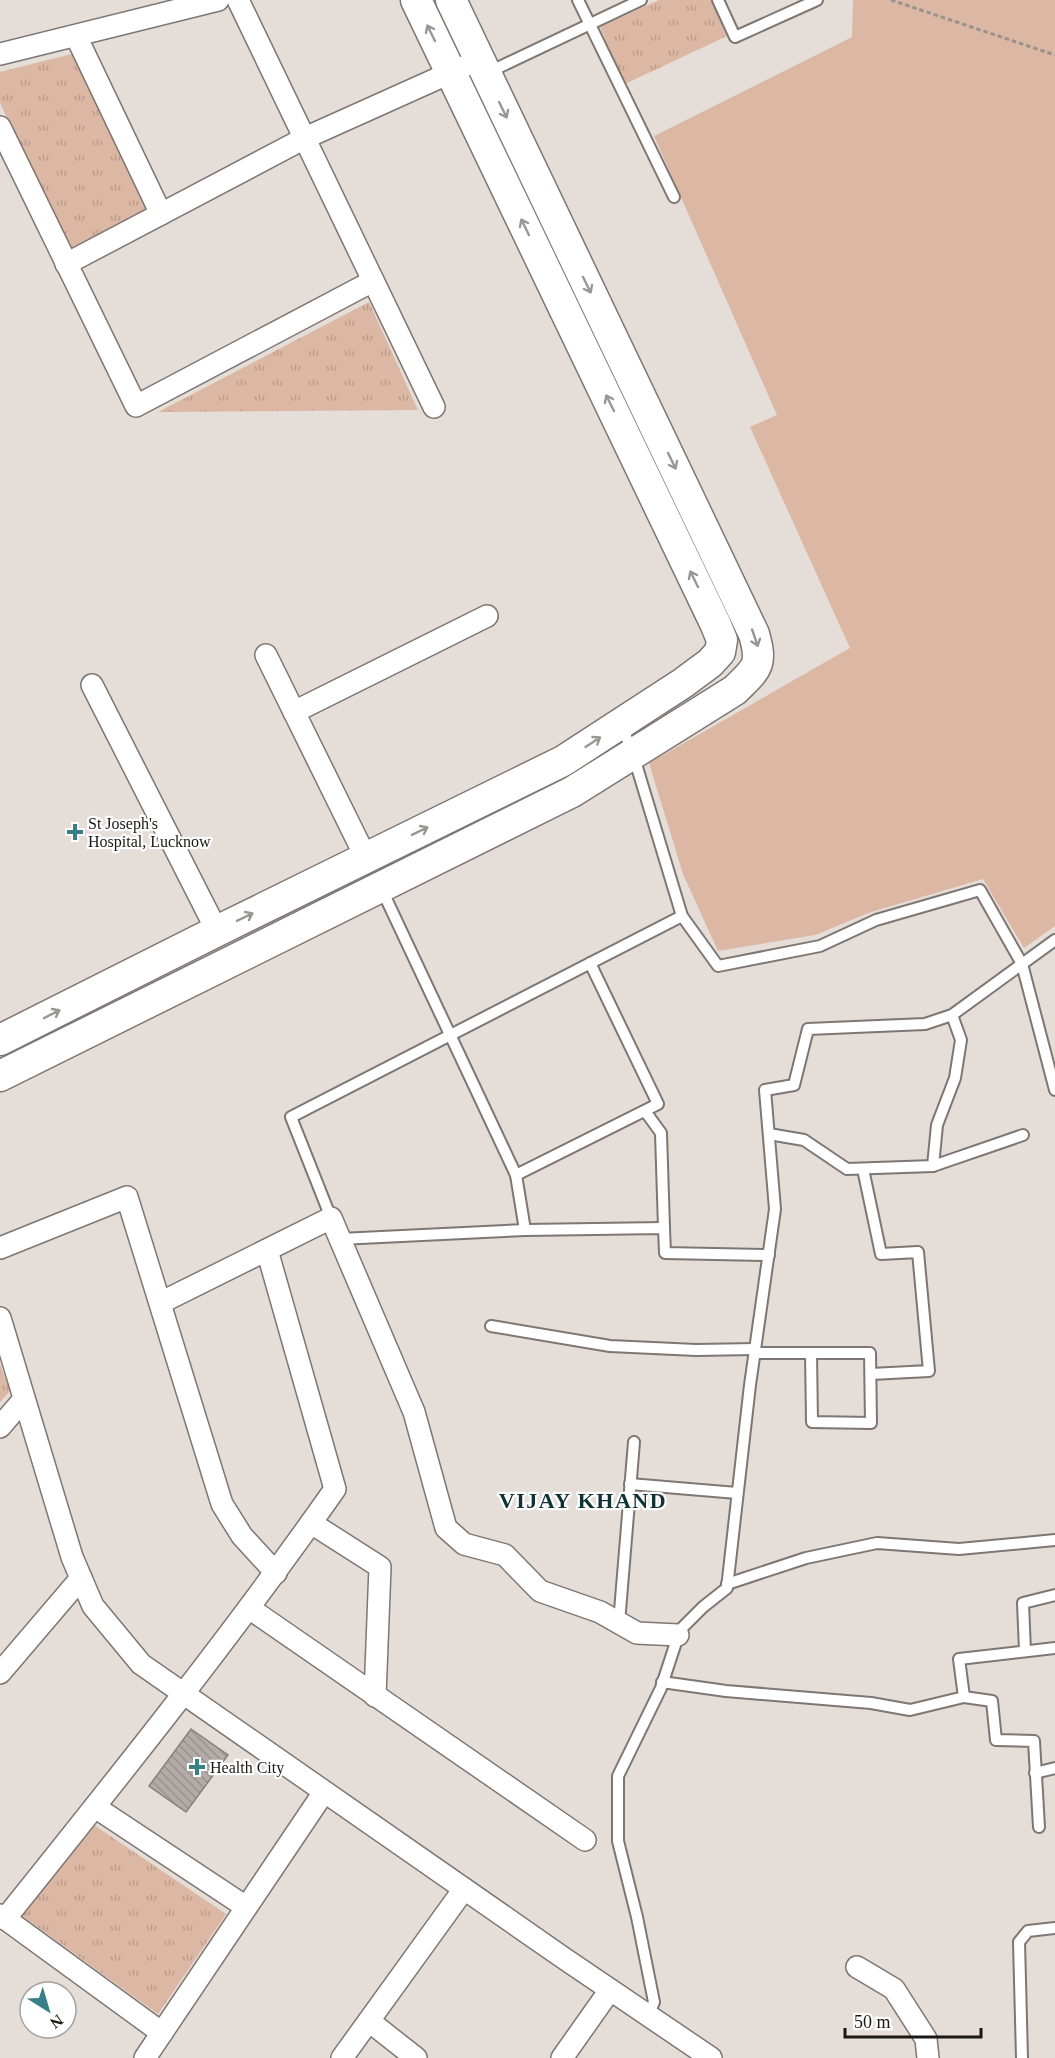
<svg xmlns="http://www.w3.org/2000/svg" width="1055" height="2058" viewBox="0 0 1055 2058" font-family="'Times New Roman',serif">
<style>
.grass{fill:#dcb7a3}
.park{fill:url(#park-tufts)}
.building{fill:url(#building-back-hatch);stroke:#87807b;stroke-width:1.5}
.lines{fill:none;stroke-linecap:round;stroke-linejoin:round}
.lane-casing{stroke:#7e7672;stroke-width:14}
.street-casing{stroke:#7e7672;stroke-width:24}
.secondary-casing{stroke:#7e7672;stroke-width:33}
.path{stroke:#98928e;stroke-width:3;stroke-dasharray:4.5 3;stroke-linecap:butt}
.lane{stroke:#fff;stroke-width:10}
.street{stroke:#fff;stroke-width:21}
.secondary{stroke:#fff;stroke-width:30}
.oneway{stroke:#989796}
.poi-dot{fill:#388084;stroke:#fff;stroke-width:2}
.labels{text-anchor:middle;dominant-baseline:central;stroke-width:4.5;stroke-linejoin:round;paint-order:stroke}
.poi-label{font-size:16px;fill:#1a1715;stroke:#fff;text-anchor:start}
.district-label{font-size:22px;font-weight:bold;letter-spacing:1.5px;fill:#0f3335;stroke:#fff}
</style>
<defs>
<pattern id="park-tufts" width="24" height="20" patternUnits="userSpaceOnUse" patternTransform="scale(1.5)"><rect width="24" height="20" fill="#dcb7a3"/><path d="M3 7l-1-3M5 7V3M7 7l1-3M15 17l-1-3M17 17v-4M19 17l1-3" fill="none" stroke="#bc9d8b"/></pattern>
<pattern id="building-back-hatch" width="6" height="6" patternUnits="userSpaceOnUse" patternTransform="scale(1.5)"><rect width="6" height="6" fill="#b3aba7"/><path d="M-1 5l2 2M0 0l6 6M5-1l2 2" fill="none" stroke="#99928f"/></pattern>
</defs>
<rect width="100%" height="100%" fill="#e5ddd8"/>
<!-- grass -->
<polygon class="grass" points="853,0 1055,0 1055,926 1024,948 983,879 871,912 815,935 718,951 683,874 649,763 850,648 750,427 777,415 654,136 852,37"/>
<!-- park -->
<g class="park">
<polygon points="659,0 711,0 727,36 625,84 600,27"/>
<polygon points="72,54 148,208 68,250 0,103 0,72"/>
<polygon points="369,302 418,410 158,412"/>
<polygon points="0,1364 10,1391 0,1402"/>
<polygon points="94,1825 226,1914 158,2014 21,1915"/>
</g>
<!-- building -->
<polygon class="building" points="191,1729 228,1755 186,1812 149,1786"/>
<g class="lines">
<!-- lane casing -->
<g class="lane-casing">
<g id="lane">
<polyline points="578,0 674,197"/>
<polyline points="718,0 735,37 817,0"/>
<polyline points="487,73 641,0"/>
<polyline points="621,724 633,754 682,916 718,966 820,946 876,920 980,890 1022,964 1055,1090"/>
<polyline points="382,890 516,1175 525,1230"/>
<polyline points="645,1111 661,1133 664,1228"/>
<polyline points="769,1134 804,1140 847,1169 933,1166 1023,1135"/>
<polyline points="933,1166 937,1125 955,1078 961,1040 952,1015"/>
<polyline points="863,1169 881,1254 918,1252 929,1371 871,1374"/>
<polyline points="516,1175 658,1104 590,963"/>
<polyline points="331,1218 291,1117 682,916"/>
<polyline points="340,1239 525,1230 664,1228 665,1253 769,1255"/>
<polyline points="491,1326 610,1346 696,1350 755,1349"/>
<polyline points="755,1353 870,1353 871,1423 812,1422 811,1353"/>
<polyline points="630,1484 737,1493"/>
<polyline points="727,1584 806,1558 877,1543 959,1549 1055,1540"/>
<polyline points="619,1623 634,1442"/>
<polyline points="1025,1651 1023,1603 1055,1595"/>
<polyline points="662,1682 726,1691 871,1703 910,1710 964,1697 959,1659 1055,1648"/>
<polyline points="964,1697 992,1701 996,1740 1034,1741 1039,1827"/>
<polyline points="1035,1773 1055,1768"/>
<polyline points="648,2016 654,2002 637,1917 618,1841 618,1776 661,1688 680,1630 703,1607 727,1588 750,1385 775,1209 765,1090 794,1085 808,1029 925,1024 952,1015 1055,940"/>
<polyline points="1022,2058 1019,1942 1028,1931 1055,1928"/>
</g>
</g>
<!-- street casing -->
<g class="street-casing">
<g id="street">
<polyline points="238,0 434,407"/>
<polyline points="76,36 161,214"/>
<polyline points="0,54 218,0"/>
<polyline points="0,127 136,406 373,281"/>
<polyline points="66,264 305,138 463,67"/>
<polyline points="266,655 366,858"/>
<polyline points="92,685 217,931"/>
<polyline points="294,712 487,616"/>
<polyline points="0,1248 127,1197 222,1504 242,1536 276,1573"/>
<polyline points="160,1303 331,1218 414,1412 446,1528 464,1544 505,1555 540,1591 600,1612 637,1633 678,1635"/>
<polyline points="0,1318 72,1557 93,1606 141,1664 565,1959 711,2058"/>
<polyline points="0,1427 24,1399"/>
<polyline points="311,1523 380,1567 375,1696"/>
<polyline points="249,1608 585,1840"/>
<polyline points="0,1673 81,1578"/>
<polyline points="95,1807 246,1907"/>
<polyline points="0,1915 162,2033"/>
<path d="M5 1919C118 1778 231 1637 335 1489L267 1250"/>
<polyline points="857,1967 894,1989 926,2039 928,2058"/>
<polyline points="369,2021 416,2058"/>
<polyline points="145,2058 324,1792"/>
<polyline points="342,2058 464,1889"/>
<polyline points="562,2058 610,1990"/>
</g>
</g>
<!-- secondary casing -->
<g class="secondary-casing">
<g id="secondary">
<polyline points="0,1040 217,931 563,761 683,683 710,663 720,652 722,640 715,623 416,0"/>
<path d="M0 1076 572 792 735 690C757 668 763 666 754 634L451 0"/>
</g>
</g>
<!-- path -->
<polyline class="path" points="891,0 1055,55"/>
<!-- lane -->
<use href="#lane" class="lane"/>
<!-- street -->
<use href="#street" class="street"/>
<!-- secondary -->
<use href="#secondary" class="secondary"/>
</g>
<!-- one-way arrows -->
<defs><path id="oneway-shaft" d="M-6 0H5M1.5-3L5.5 0L1.5 3" fill="none" stroke-width="1.6" stroke-linecap="round" stroke-linejoin="round" transform="scale(1.5)"/></defs>
<g class="oneway">
<use href="#oneway-shaft" transform="translate(431 33) rotate(-116)"/>
<use href="#oneway-shaft" transform="translate(503 110) rotate(64)"/>
<use href="#oneway-shaft" transform="translate(525 227) rotate(-116)"/>
<use href="#oneway-shaft" transform="translate(587 285) rotate(64)"/>
<use href="#oneway-shaft" transform="translate(610 403) rotate(-116)"/>
<use href="#oneway-shaft" transform="translate(672 461) rotate(64)"/>
<use href="#oneway-shaft" transform="translate(694 579) rotate(-116)"/>
<use href="#oneway-shaft" transform="translate(755 638) rotate(71)"/>
<use href="#oneway-shaft" transform="translate(593 742) rotate(-33)"/>
<use href="#oneway-shaft" transform="translate(420 831) rotate(-26)"/>
<use href="#oneway-shaft" transform="translate(245 917) rotate(-26)"/>
<use href="#oneway-shaft" transform="translate(52 1014) rotate(-27)"/>
</g>
<!-- markers -->
<g class="poi-dot">
<path d="M72 823h6v6h6v6h-6v6h-6v-6h-6v-6h6z"/>
<path d="M194 1758h6v6h6v6h-6v6h-6v-6h-6v-6h6z"/>
</g>
<g class="labels">
<!-- poi labels -->
<g class="poi-label">
<text x="88" y="823">St Joseph's<tspan x="88" dy="18">Hospital, Lucknow</tspan></text>
<text x="210" y="1767">Health City</text>
</g>
<!-- district labels -->
<g class="district-label">
<text x="583" y="1500">VIJAY KHAND</text>
</g>
</g>
<!-- north arrow -->
<g transform="translate(48 2010) rotate(143)"><circle r="28" fill="#ffffff" stroke="#a3a2a1" stroke-width="1.5"/>
<path d="M0-4.5L10 22L0 15L-10 22Z" fill="#388084"/>
<text y="-9" font-size="16" font-weight="bold" text-anchor="middle" fill="#1a1715">N</text>
</g>
<!-- scale -->
<path d="M845 2028v9h136v-9" fill="none" stroke="#1a1715" stroke-width="3"/>
<text x="854" y="2028" font-size="18" fill="#1a1715" stroke="#ffffff" stroke-width="4.5" paint-order="stroke">50 m</text>
</svg>
